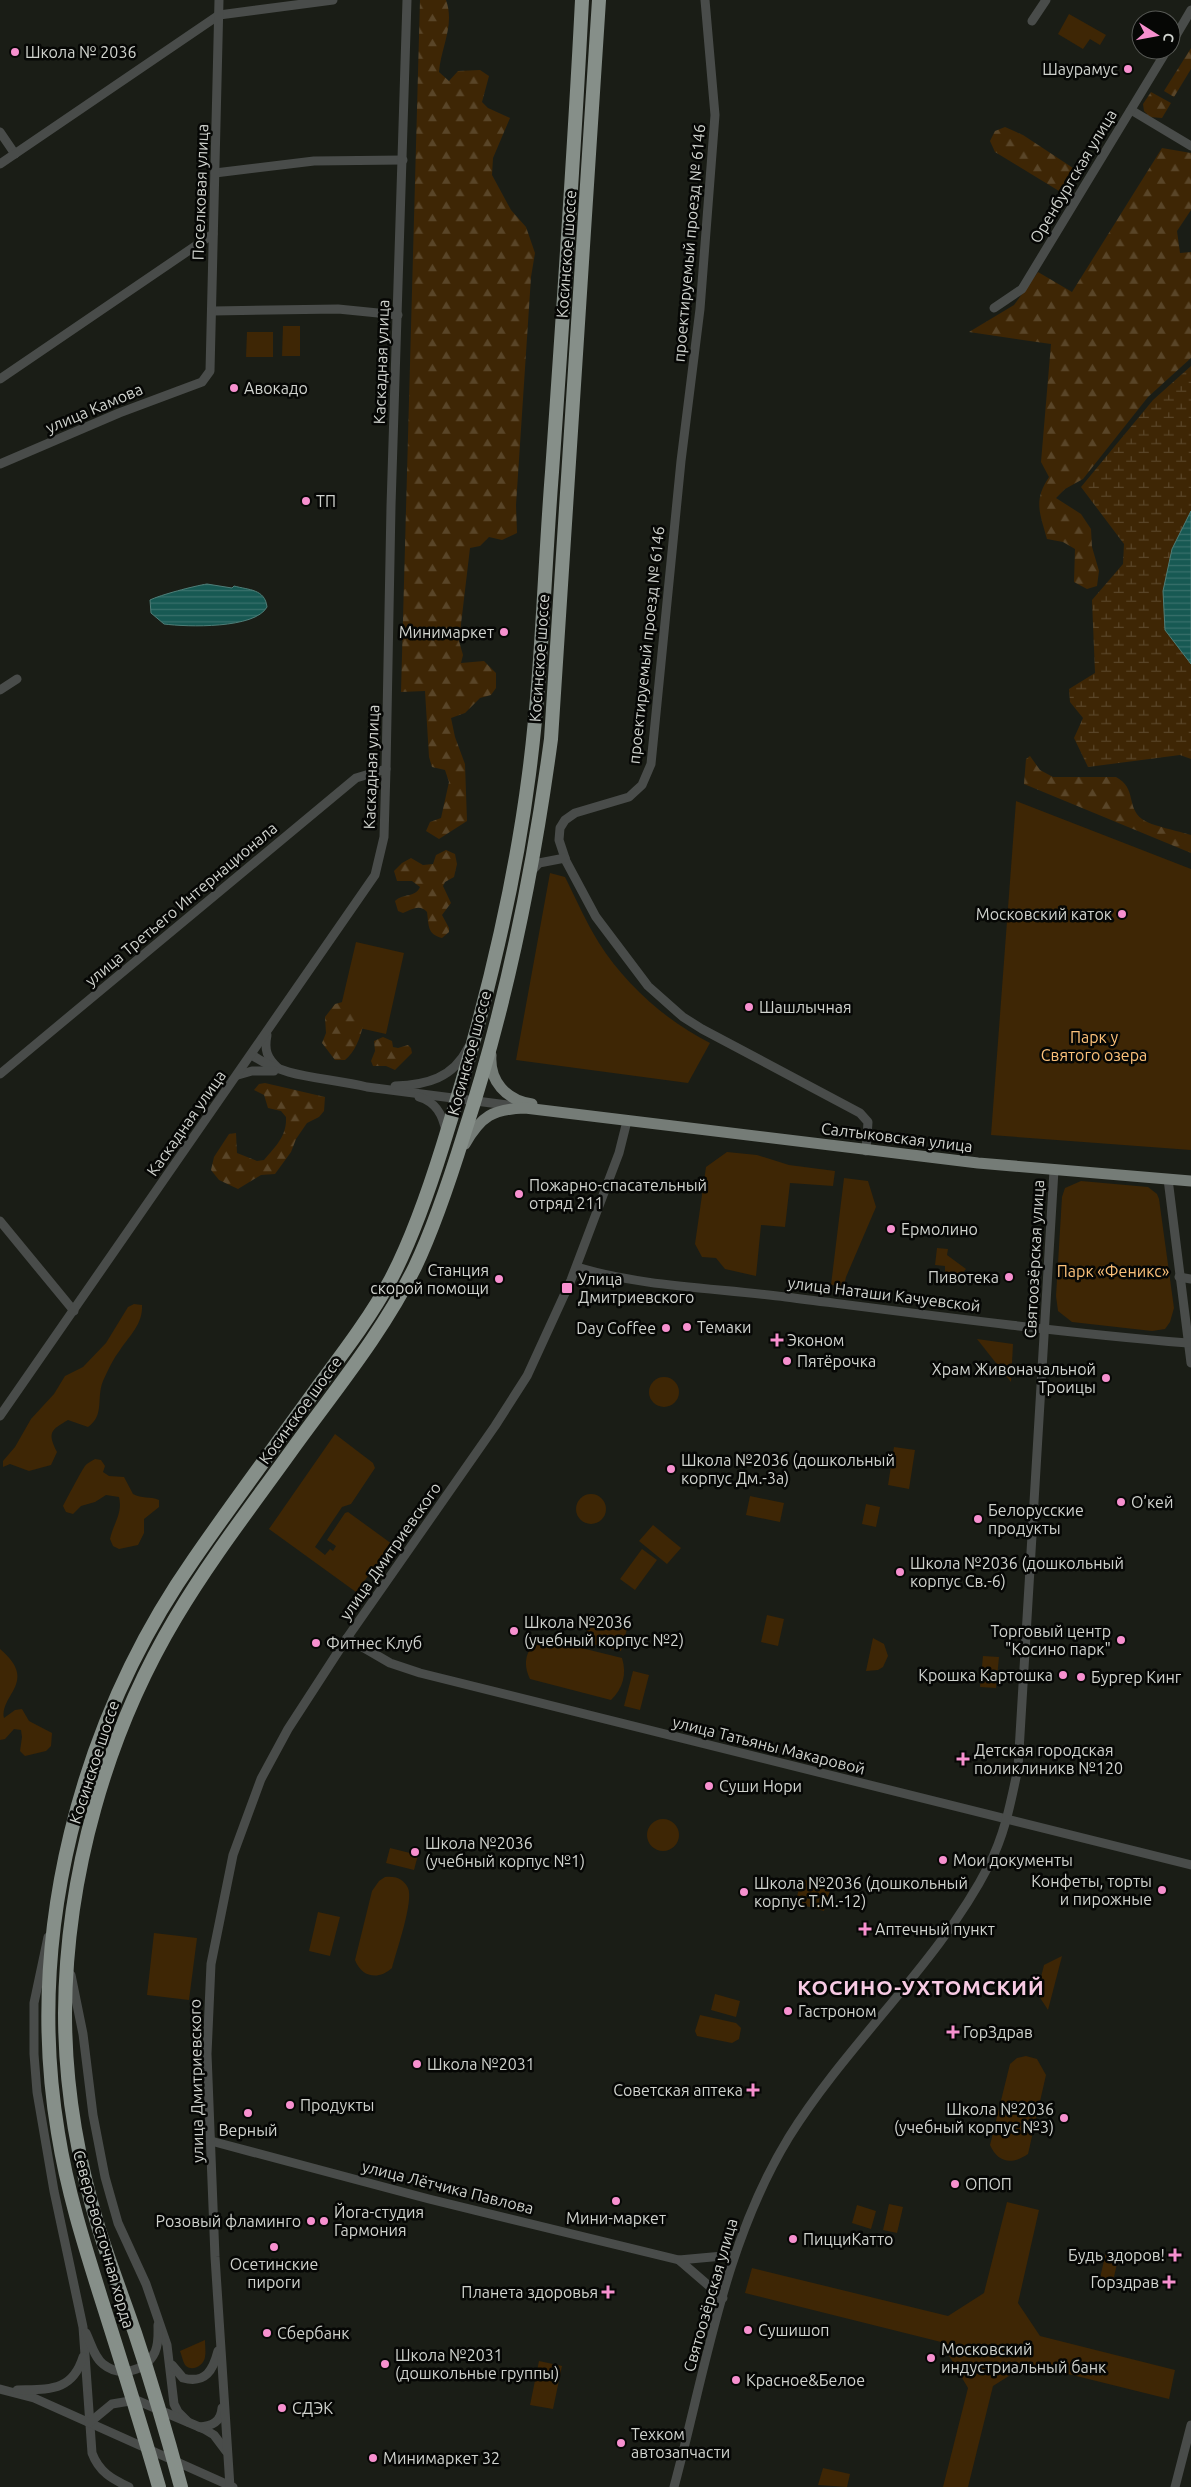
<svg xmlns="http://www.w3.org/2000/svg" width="1191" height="2487" viewBox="0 0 1191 2487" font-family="Ubuntu,sans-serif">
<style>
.green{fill:#3e2605}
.forest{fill:url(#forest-firs)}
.wetland{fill:url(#wetland-marsh)}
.water{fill:url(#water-rules);stroke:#4e7e78}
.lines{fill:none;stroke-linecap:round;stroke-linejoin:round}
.minor{stroke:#494c4a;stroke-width:9}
.major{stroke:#757c77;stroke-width:11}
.highway{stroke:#868f89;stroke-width:14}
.poi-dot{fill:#f790cf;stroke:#060705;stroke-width:2}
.labels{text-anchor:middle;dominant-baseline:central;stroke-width:5;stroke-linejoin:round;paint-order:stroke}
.poi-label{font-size:16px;fill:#d0d3ce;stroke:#060705;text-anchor:start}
.street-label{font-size:16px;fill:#d0d3ce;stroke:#060705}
.park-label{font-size:16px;fill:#fcc17a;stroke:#060705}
.district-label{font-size:21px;font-weight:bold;letter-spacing:1px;fill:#f8cbe4;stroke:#060705}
</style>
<defs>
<pattern id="forest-firs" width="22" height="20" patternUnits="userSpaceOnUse" patternTransform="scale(1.25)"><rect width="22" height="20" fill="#3e2605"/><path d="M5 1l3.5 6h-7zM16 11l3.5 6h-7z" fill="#594528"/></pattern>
<pattern id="wetland-marsh" width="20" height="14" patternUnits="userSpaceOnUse" patternTransform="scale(1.25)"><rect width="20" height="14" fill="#3e2605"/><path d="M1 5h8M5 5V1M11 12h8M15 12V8" fill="none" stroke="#594528"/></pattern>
<pattern id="water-rules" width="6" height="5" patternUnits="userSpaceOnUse" patternTransform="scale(1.25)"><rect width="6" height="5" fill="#175953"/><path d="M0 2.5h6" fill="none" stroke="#38706b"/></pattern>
</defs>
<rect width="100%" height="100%" fill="#1a1d16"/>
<!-- green -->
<g class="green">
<polygon points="1069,14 1106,35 1100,45 1090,39 1083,49 1058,34"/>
<polygon points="283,326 300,326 300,356 282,356"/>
<polygon points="247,332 273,332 273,357 246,357"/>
<polygon points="1016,801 1191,869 1191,1150 991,1135"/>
<path d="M550 873 565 877C576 899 586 922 599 943 625 984 666 1021 710 1043L688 1083 516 1060Z"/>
<polygon points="356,942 404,953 386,1034 337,1023"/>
<polygon points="727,1152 757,1155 789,1165 835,1171 833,1186 790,1183 785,1227 761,1225 756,1276 725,1269 716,1258 702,1257 695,1244 706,1167"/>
<polygon points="844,1178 868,1181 876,1207 846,1277 844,1286 831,1285"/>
<polygon points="1081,1181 1148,1187 1157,1194 1159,1199 1174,1308 1170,1322 1165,1329 1152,1331 1072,1322 1058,1311 1056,1296 1062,1197 1065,1188"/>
<polygon points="937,1248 948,1249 947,1255 966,1269 962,1274 945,1272 945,1266 935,1265"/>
<path d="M134 1304 142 1305C143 1324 130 1335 120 1350 113 1359 108 1370 103 1381 96 1398 105 1415 88 1427L68 1420C51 1430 47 1432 57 1452L51 1465 29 1471 10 1464 3 1467V1461L15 1447 31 1419 54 1394 65 1376 83 1367 106 1343 128 1307Z"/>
<polygon points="977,1339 1013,1344 1011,1382"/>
<circle cx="664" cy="1392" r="15"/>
<polygon points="335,1434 373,1463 375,1468 351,1504 342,1507 315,1547 325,1555 330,1549 333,1551 336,1546 327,1540 345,1513 348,1512 392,1544 356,1592 269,1529"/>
<polygon points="894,1447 915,1450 909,1489 888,1485"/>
<path d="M95 1459 101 1460 105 1466 103 1472 109 1476 124 1477 133 1494C142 1499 150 1496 159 1500V1507L144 1519V1533L138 1545 119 1549 113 1546 110 1539C113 1524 123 1514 119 1497L106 1495 95 1502 81 1506 73 1514 66 1512 63 1506C65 1502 83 1468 85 1466 87 1463 92 1461 95 1459Z"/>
<circle cx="591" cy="1509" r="15"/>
<polygon points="750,1496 784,1503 780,1522 746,1515"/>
<polygon points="866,1504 880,1507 876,1527 862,1524"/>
<polygon points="653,1525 681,1548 667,1564 639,1541"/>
<polygon points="642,1549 657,1560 635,1590 620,1579"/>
<polygon points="767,1615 784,1619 778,1646 761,1642"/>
<polygon points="590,1619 627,1629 621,1651 584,1642"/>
<path d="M541 1638 622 1658C627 1674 623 1688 611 1700L530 1679C522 1663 526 1648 541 1638Z"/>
<polygon points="873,1638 884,1644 888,1656 883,1667 878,1670 866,1671"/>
<path d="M0 1649C39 1682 0 1694 4 1718L15 1710 22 1709 29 1721 52 1733 51 1746 46 1751 25 1756 20 1751 22 1737 21 1730 14 1729 5 1739 0 1740Z"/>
<polygon points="983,1656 999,1657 996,1688 980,1687"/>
<polygon points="633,1671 649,1675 640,1710 624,1706"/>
<circle cx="663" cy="1835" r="16"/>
<polygon points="390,1848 418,1855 414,1870 386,1863"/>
<path d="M385 1877C395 1876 403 1878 408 1888 414 1901 396 1952 392 1968 379 1980 362 1978 355 1960L372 1891 379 1881Z"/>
<polygon points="802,1879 831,1887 824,1911 795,1903"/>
<polygon points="318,1912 340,1917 330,1956 309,1951"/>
<polygon points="154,1933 197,1938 189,2000 147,1995"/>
<polygon points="1062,1956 1048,2010 1037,1993 1044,1965"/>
<polygon points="715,1994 740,2001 736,2017 711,2010"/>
<polygon points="700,2015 736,2023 741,2028 739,2039 732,2043 697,2036 695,2031"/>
<path d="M1026 2056 1037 2059 1046 2075 1028 2154C1012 2165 998 2163 990 2145L1010 2064 1017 2058Z"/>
<polygon points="1007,2202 1039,2210 1018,2303 1040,2336 1175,2370 1169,2399 1028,2364 993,2386 968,2487 943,2487 968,2388 941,2342 745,2293 752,2268 948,2316 984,2293"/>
<polygon points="889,2204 903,2207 897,2233 883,2230"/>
<polygon points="857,2205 876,2211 871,2229 852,2223"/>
<polygon points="1106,2252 1119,2255 1113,2281 1100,2278"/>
<path d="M205 2340C205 2346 206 2352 205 2357 204 2365 193 2372 186 2366 183 2363 182 2356 180 2351Z"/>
<polygon points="539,2361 562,2366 553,2409 530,2405"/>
<polygon points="823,2468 850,2474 847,2487 818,2485"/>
</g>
<!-- forest -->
<g class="forest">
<path d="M420 0H446C455 25 441 47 439 72L449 81 458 71 480 70 489 76 482 102 488 108 510 118 493 158 492 175 511 210 526 227 535 253 531 277 516 505 517 533 502 540 489 537 480 546 470 548 459 641 463 655 461 663 484 661 496 673V688L491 695 480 698 465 713 451 718 455 737 465 764 467 821 439 839 426 831 430 822 441 818 449 782 445 770 432 767 429 757 425 691 401 692Z"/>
<polygon points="1191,48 1191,69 1174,97 1164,91"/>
<polygon points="1151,92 1171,103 1162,118 1150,117 1144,111 1143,104"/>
<polygon points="1005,127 1023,135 1073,168 1074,174 1071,183 1059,191 995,152 990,141 995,131"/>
<path d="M1162 148 1191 153V210L1177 231 1180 253 1191 252V358L1148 397 1083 479 1065 489 1056 498 1081 514 1091 529 1092 547 1099 571 1097 586 1087 589 1074 582 1075 549 1063 542 1047 539C1040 513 1033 501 1049 477L1041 462 1051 344 969 332 1014 305 1038 272 1072 292Z"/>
<path d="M1030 756 1040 770 1053 777H1116C1137 788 1126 807 1142 819 1151 826 1179 831 1191 835V853L1024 784 1026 759Z"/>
<path d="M446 850 455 854 457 864 454 877 445 882 443 886 451 903 442 915 449 928V932L442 938C427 934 429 926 427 912 420 904 412 909 403 913L398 911 395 901C403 893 415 898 420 887L412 881H397L394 871 402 863 411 858 423 865 433 864 436 855Z"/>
<path d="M350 1000 355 1003 357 1018 363 1026C360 1038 355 1052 345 1060H335L322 1043 326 1033 325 1017 335 1004Z"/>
<polygon points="383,1037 392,1041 393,1047 398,1048 408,1045 411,1048 412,1053 395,1070 386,1066 373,1066 371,1061 375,1051 374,1041"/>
<path d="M265 1083 325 1097 324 1111 319 1117 307 1123 296 1139 291 1152 275 1174 261 1175 238 1189 219 1180 211 1170 214 1157 229 1134 236 1133 237 1153 257 1161 264 1160C276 1146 287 1136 286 1117L281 1111 268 1108 264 1095 254 1090 259 1084Z"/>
</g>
<!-- wetland -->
<polygon class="wetland" points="1191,366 1191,511 1165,630 1191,664 1191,759 1180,755 1088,767 1074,738 1083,718 1070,702 1069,689 1095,673 1092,600 1123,564 1124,544 1081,487 1153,400"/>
<!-- water -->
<g class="water">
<polygon points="1191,511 1191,664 1165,630 1163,591 1172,549"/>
<path d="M207 584 232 588 234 586C249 590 265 589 267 607 255 629 187 627 164 624L151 613 150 600C160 595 194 586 207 584Z"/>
</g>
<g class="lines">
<!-- minor -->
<g class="minor">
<polyline points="705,0 715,115 700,309 681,461 651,764 642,785 629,797 575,813 565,820 560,828 559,840 566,861 596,917 648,986 683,1017 702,1029 860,1113 868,1122 866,1151"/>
<polyline points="1032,21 1046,0"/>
<polyline points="1171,44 1191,10"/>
<polyline points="1131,110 1191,146"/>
<polyline points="0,132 15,154"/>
<polyline points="0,164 219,15 333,0"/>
<polyline points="215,173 314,161 403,160"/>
<polyline points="994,308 1022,289 1167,50"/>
<polyline points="213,311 338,309 398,315"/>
<polyline points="0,379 213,234"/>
<polyline points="0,464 119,413 202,382 210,371 219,0"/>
<polyline points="0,690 17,679"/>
<polyline points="531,872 539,863 565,858"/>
<path d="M267 1035C264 1050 267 1058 278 1068"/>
<path d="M252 1055C285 1079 328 1077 367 1087L515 1106"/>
<polyline points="0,1074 356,778 386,769"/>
<polyline points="238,1075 252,1071 274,1071"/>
<path d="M395 1086C427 1085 453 1078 468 1048"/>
<path d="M419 1097C436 1102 443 1115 446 1132"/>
<polyline points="1168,1179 1191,1363"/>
<polyline points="0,1221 74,1311"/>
<path d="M577 1267C642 1287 718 1288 786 1297 920 1314 1054 1332 1188 1343"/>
<polyline points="1179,1277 1191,1279"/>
<polyline points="0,1416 375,875 384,837 386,769 391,506 407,0"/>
<polyline points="347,1638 390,1663 420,1673 1191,1865"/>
<path d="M48 1937 34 2003V2054L37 2092 54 2191 83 2327 92 2453C99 2472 112 2479 129 2487"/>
<polyline points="71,1975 83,2034 93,2115 105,2177 118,2223 146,2284 167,2345 174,2404 178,2412 188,2422"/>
<polyline points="211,2141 429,2199 679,2260 734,2255"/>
<polyline points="679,2260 723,2298"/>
<path d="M86 2333C91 2343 94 2357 103 2364 120 2378 146 2371 155 2352 159 2343 158 2334 158 2325"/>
<path d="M172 2365 183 2378C206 2384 213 2370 218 2351"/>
<polyline points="0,2389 34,2398 233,2487"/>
<path d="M17 2390C49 2389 72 2392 83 2357"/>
<polyline points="89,2423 112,2404 136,2400 204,2429 214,2435 226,2451"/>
<path d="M199 2427C212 2426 221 2422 222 2408"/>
<polyline points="230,2487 215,2257 207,2054 211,1964 233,1855 261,1779 288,1729 347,1638 495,1426 527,1376 571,1280 619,1153 627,1121"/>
<path d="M674 2487C706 2368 724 2243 789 2137 848 2042 939 1963 989 1865 1005 1834 1011 1801 1018 1768L1054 1170"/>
<polyline points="1175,2487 1191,2425"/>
</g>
<!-- major -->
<g class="major">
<path d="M491 1055C489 1081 506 1100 532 1104"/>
<path d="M465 1144C481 1116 493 1109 525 1108L978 1163 1191 1181"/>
</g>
<!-- highway -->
<g class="highway">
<path d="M159 2487C141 2424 121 2361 101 2298 84 2244 67 2190 58 2133 25 1935 80 1722 194 1559 234 1501 276 1445 317 1388 343 1353 370 1318 391 1279 413 1237 429 1190 443 1145 481 1024 513 899 529 774 542 674 544 573 552 472 563 315 574 158 582 0"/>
<path d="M181 2487C167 2435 152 2384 135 2333 123 2298 109 2262 98 2226 77 2157 65 2085 65 2013 66 1876 106 1734 176 1617 211 1558 254 1503 294 1447 336 1389 383 1332 415 1267 435 1225 450 1179 464 1134 506 1006 533 873 551 739L599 0"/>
</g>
</g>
<!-- markers -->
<g class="poi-dot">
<circle cx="15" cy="52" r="5"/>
<circle cx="1128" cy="69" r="5"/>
<circle cx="234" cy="388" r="5"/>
<circle cx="306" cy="501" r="5"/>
<circle cx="504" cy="632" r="5"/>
<circle cx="1122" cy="914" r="5"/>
<circle cx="749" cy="1007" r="5"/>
<circle cx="519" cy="1194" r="5"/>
<circle cx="891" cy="1229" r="5"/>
<circle cx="1009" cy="1277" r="5"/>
<circle cx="499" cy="1279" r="5"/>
<rect x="561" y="1282" width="12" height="12" rx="2.5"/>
<circle cx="687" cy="1327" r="5"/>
<circle cx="666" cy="1328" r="5"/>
<path d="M774.5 1332.5h5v5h5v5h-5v5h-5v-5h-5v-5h5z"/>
<circle cx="787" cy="1361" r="5"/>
<circle cx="1106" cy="1378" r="5"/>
<circle cx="671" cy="1469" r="5"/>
<circle cx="1121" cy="1502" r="5"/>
<circle cx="978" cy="1519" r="5"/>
<circle cx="900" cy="1572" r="5"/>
<circle cx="514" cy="1631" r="5"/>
<circle cx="1121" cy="1640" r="5"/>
<circle cx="316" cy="1643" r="5"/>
<circle cx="1063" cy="1675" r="5"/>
<circle cx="1081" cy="1677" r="5"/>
<path d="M960.5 1751.5h5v5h5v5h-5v5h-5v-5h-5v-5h5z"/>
<circle cx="709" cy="1786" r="5"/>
<circle cx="415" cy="1852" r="5"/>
<circle cx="943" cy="1860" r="5"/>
<circle cx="1162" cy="1890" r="5"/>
<circle cx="744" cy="1892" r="5"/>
<path d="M862.5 1921.5h5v5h5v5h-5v5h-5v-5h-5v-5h5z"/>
<circle cx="788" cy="2011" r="5"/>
<path d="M950.5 2024.5h5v5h5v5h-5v5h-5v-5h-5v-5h5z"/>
<circle cx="417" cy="2064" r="5"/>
<path d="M750.5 2082.5h5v5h5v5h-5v5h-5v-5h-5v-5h5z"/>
<circle cx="290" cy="2105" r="5"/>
<circle cx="248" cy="2113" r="5"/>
<circle cx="1064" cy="2118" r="5"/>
<circle cx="955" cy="2184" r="5"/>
<circle cx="616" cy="2201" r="5"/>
<circle cx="311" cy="2221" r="5"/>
<circle cx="324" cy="2221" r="5"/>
<circle cx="793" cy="2239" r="5"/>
<circle cx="274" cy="2247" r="5"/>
<path d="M1172.5 2247.5h5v5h5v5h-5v5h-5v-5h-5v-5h5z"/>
<path d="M1166.5 2274.5h5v5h5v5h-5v5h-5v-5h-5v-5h5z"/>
<path d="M605.5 2284.5h5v5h5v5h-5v5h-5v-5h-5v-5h5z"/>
<circle cx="748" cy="2330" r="5"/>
<circle cx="267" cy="2333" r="5"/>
<circle cx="931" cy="2358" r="5"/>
<circle cx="385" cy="2364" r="5"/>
<circle cx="736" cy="2380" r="5"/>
<circle cx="282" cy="2408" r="5"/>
<circle cx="621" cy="2443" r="5"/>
<circle cx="373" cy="2458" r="5"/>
</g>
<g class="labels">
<!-- poi labels -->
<g class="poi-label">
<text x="25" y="52">Школа № 2036</text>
<text x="1118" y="69" text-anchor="end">Шаурамус</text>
<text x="244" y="388">Авокадо</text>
<text x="316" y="501">ТП</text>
<text x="494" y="632" text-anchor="end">Минимаркет</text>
<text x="1112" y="914" text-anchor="end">Московский каток</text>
<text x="759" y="1007">Шашлычная</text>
<text x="529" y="1185">Пожарно-спасательный<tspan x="529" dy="18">отряд 211</tspan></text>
<text x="901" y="1229">Ермолино</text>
<text x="489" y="1270" text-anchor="end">Станция<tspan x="489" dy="18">скорой помощи</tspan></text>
<text x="999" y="1277" text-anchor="end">Пивотека</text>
<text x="578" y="1279">Улица<tspan x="578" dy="18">Дмитриевского</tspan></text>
<text x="697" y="1327">Темаки</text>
<text x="656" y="1328" text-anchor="end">Day Coffee</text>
<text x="787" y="1340">Эконом</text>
<text x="797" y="1361">Пятёрочка</text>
<text x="1096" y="1369" text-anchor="end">Храм Живоначальной<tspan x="1096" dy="18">Троицы</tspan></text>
<text x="681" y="1460">Школа №2036 (дошкольный<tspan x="681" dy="18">корпус Дм.-3а)</tspan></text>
<text x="1131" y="1502">О’кей</text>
<text x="988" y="1510">Белорусские<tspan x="988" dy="18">продукты</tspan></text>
<text x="910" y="1563">Школа №2036 (дошкольный<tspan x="910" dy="18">корпус Св.-6)</tspan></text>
<text x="524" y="1622">Школа №2036<tspan x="524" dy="18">(учебный корпус №2)</tspan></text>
<text x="1111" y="1631" text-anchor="end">Торговый центр<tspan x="1111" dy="18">"Косино парк"</tspan></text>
<text x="326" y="1643">Фитнес Клуб</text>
<text x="1053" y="1675" text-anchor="end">Крошка Картошка</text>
<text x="1091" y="1677">Бургер Кинг</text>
<text x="974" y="1750">Детская городская<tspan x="974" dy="18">поликлиникв №120</tspan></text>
<text x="719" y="1786">Суши Нори</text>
<text x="425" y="1843">Школа №2036<tspan x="425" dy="18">(учебный корпус №1)</tspan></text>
<text x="953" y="1860">Мои документы</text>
<text x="1152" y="1881" text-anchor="end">Конфеты, торты<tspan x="1152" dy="18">и пирожные</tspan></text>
<text x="754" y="1883">Школа №2036 (дошкольный<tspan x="754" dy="18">корпус Т.М.-12)</tspan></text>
<text x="875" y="1929">Аптечный пункт</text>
<text x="798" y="2011">Гастроном</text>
<text x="963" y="2032">ГорЗдрав</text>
<text x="427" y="2064">Школа №2031</text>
<text x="743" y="2090" text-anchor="end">Советская аптека</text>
<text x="300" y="2105">Продукты</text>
<text x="1054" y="2109" text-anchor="end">Школа №2036<tspan x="1054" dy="18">(учебный корпус №3)</tspan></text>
<text x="248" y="2130" text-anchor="middle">Верный</text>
<text x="965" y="2184">ОПОП</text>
<text x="334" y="2212">Йога-студия<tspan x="334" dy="18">Гармония</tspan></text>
<text x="616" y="2218" text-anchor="middle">Мини-маркет</text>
<text x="301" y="2221" text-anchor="end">Розовый фламинго</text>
<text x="803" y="2239">ПицциКатто</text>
<text x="1165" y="2255" text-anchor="end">Будь здоров!</text>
<text x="274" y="2264" text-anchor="middle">Осетинские<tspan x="274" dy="18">пироги</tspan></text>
<text x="1159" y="2282" text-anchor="end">Горздрав</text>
<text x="598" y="2292" text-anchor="end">Планета здоровья</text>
<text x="758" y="2330">Сушишоп</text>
<text x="277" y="2333">Сбербанк</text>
<text x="941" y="2349">Московский<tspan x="941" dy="18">индустриальный банк</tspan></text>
<text x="395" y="2355">Школа №2031<tspan x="395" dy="18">(дошкольные группы)</tspan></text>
<text x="746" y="2380">Красное&amp;Белое</text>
<text x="292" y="2408">СДЭК</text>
<text x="631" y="2434">Техком<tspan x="631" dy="18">автозапчасти</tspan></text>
<text x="383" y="2458">Минимаркет 32</text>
</g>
<!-- street labels -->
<g class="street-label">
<text transform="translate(1073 176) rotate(-59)">Оренбургская улица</text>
<text transform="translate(200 192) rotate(-88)">Поселковая улица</text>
<text transform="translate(689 243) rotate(-85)">проектируемый проезд № 6146</text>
<text transform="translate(566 254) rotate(-86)">Косинское шоссе</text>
<text transform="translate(381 362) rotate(-88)">Каскадная улица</text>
<text transform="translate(94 408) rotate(-23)">улица Камова</text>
<text transform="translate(646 645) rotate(-84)">проектируемый проезд № 6146</text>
<text transform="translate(539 658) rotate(-86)">Косинское шоссе</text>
<text transform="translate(371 767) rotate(-88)">Каскадная улица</text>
<text transform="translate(181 904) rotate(-40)">улица Третьего Интернационала</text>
<text transform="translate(469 1053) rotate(-75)">Косинское шоссе</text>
<text transform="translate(186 1123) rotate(-55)">Каскадная улица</text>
<text transform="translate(897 1137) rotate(7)">Салтыковская улица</text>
<text transform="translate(1034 1259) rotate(-87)">Святоозёрская улица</text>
<text transform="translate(884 1294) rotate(7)">улица Наташи Качуевской</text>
<text transform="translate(300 1410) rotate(-54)">Косинское шоссе</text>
<text transform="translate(390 1551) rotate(-55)">улица Дмитриевского</text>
<text transform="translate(769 1745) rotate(14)">улица Татьяны Макаровой</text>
<text transform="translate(94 1762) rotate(-72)">Косинское шоссе</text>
<text transform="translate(196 2081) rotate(-91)">улица Дмитриевского</text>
<text transform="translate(448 2187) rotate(14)">улица Лётчика Павлова</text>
<text transform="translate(104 2239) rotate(74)">Северо-восточная хорда</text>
<text transform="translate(710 2295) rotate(-74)">Святоозёрская улица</text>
</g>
<!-- park labels -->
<g class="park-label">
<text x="1094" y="1037">Парк у<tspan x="1094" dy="18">Святого озера</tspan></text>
<text x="1113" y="1271">Парк «Феникс»</text>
</g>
<!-- district labels -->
<g class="district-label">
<text x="921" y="1987">КОСИНО-УХТОМСКИЙ</text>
</g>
</g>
<!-- north arrow -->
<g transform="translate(1156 35) rotate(101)"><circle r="24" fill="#060705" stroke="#575955"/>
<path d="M0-4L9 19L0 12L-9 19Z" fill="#f790cf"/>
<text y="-8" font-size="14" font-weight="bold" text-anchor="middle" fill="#d0d3ce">С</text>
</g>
</svg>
